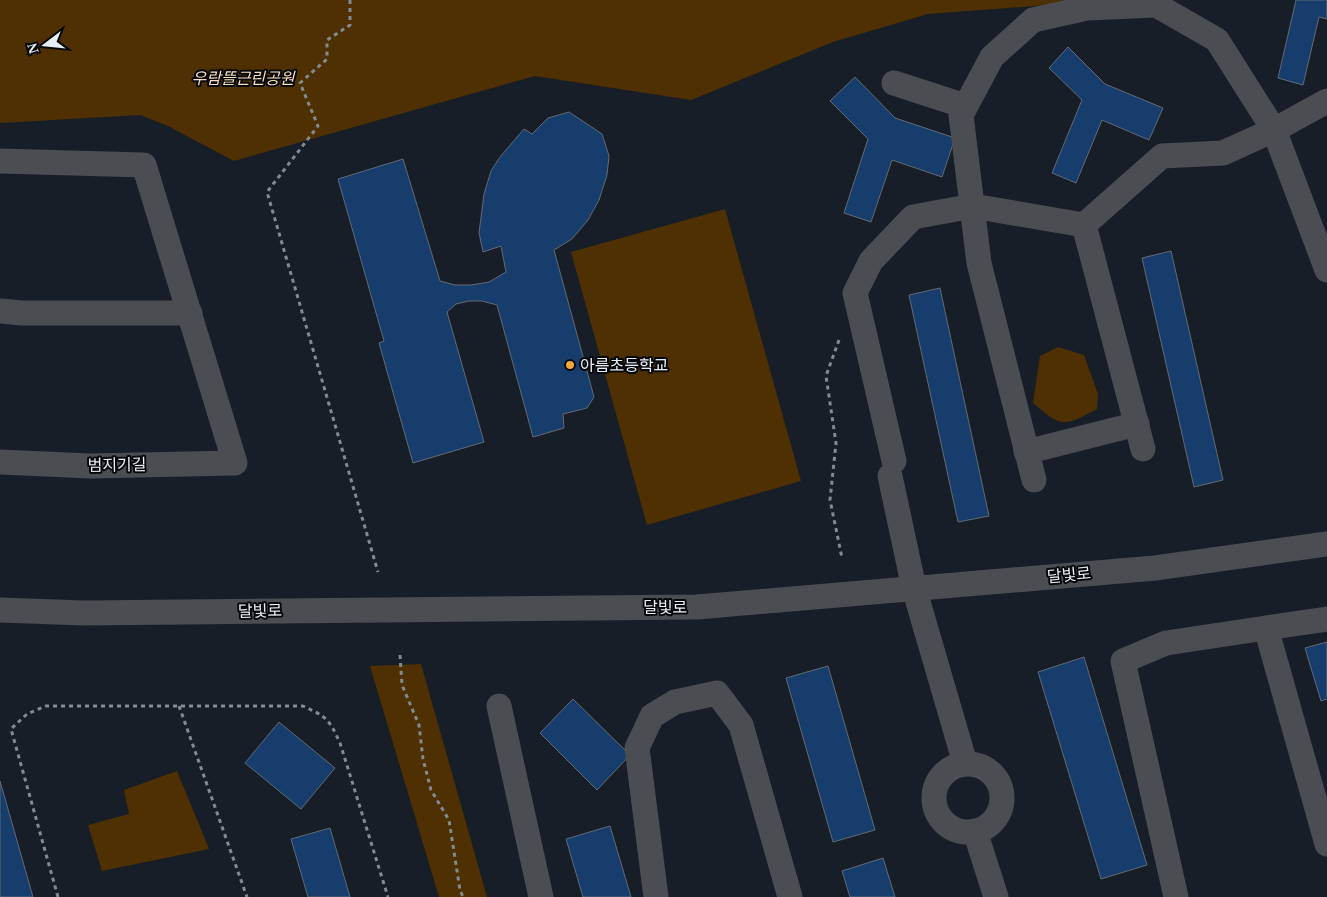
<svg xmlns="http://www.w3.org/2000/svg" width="1327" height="897" viewBox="0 0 1327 897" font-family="'Times New Roman','Noto Sans KR',serif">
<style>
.green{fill:#4e3002}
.building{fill:#173d6d;stroke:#626a75}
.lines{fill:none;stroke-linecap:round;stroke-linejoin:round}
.path{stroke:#848a92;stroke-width:3;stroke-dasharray:4 4;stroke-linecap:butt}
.minor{stroke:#4a4d52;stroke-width:25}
.poi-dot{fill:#f1a63f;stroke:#06080b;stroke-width:2}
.labels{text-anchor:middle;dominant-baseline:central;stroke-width:4;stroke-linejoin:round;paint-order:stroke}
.park-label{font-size:16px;font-style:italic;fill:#f7dcbe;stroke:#06080b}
.poi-label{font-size:16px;fill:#e9eef4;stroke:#06080b;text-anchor:start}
.street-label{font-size:16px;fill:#e9eef4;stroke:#06080b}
</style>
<rect width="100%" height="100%" fill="#171e27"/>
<!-- green -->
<g class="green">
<polygon points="0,0 1065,0 1048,5 928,14 833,42 691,100 535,76 234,161 168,126 140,115 0,123"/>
<polygon points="725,209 801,481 647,525 571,252"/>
<path d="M1058 347 1084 355 1098 394 1097 409C1063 427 1062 428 1033 403L1040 356Z"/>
<polygon points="421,664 487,897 439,897 370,666"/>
<polygon points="177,771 209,849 102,871 88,825 129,814 124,790"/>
</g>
<!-- building -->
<g class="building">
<polygon points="1296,0 1327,0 1327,19 1319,17 1303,85 1278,78"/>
<polygon points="1068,47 1105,84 1163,108 1149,140 1102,120 1076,183 1052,173 1082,100 1049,68"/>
<polygon points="855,77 895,118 955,138 942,177 892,160 871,222 844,213 868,139 830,101"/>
<polygon points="569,112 602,134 609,156 607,175 599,200 588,220 572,239 554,250 594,397 587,408 563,414 564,428 533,437 497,305 482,301 469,301 456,304 447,312 484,442 413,463 379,343 384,341 338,179 403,159 440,281 455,285 471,285 489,282 506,272 501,246 483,252 479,233 484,194 491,171 500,157 524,129 532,134 548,118"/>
<polygon points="1171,251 1223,480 1194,487 1142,258"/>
<polygon points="940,288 989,516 958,522 909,295"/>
<polygon points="1327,642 1327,699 1321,701 1305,648"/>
<polygon points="1084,657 1147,865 1101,879 1038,672"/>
<polygon points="828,666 875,830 833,842 786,678"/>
<polygon points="573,699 630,755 597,790 540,733"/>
<polygon points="279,722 335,768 301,809 245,763"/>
<polygon points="0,781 33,897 0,897"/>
<polygon points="610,826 631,897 583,897 566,839"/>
<polygon points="330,828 350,897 308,897 291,839"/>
<polygon points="883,858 895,897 850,897 842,871"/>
</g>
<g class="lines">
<!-- path -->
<g class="path">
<polyline points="350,0 350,25 327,40 327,59 300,83 318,126 267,192 378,572"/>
<polyline points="839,340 826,376 836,443 830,500 842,558"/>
<polyline points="400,655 402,685 419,725 423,759 431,790 449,820 460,890 463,897"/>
<polyline points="179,706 247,897"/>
<path d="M58 897 11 729 27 714 46 706H303C327 717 329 719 340 743L388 897"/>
</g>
<!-- minor -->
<g class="minor">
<polyline points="894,83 965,106"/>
<polyline points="0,161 144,165 235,463 90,466 0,462"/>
<polyline points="1084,225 1143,449"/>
<polyline points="0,311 22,313 190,313"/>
<polyline points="1026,452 1137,424"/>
<polyline points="894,461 855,293 871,261 913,217 973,206 1084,225 1162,156 1223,153 1274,130 1327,101"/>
<polyline points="890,476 914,588 965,763"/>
<polyline points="1034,480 979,263 961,115 992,57 1033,20 1087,8 1156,5 1217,40 1274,130 1327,270"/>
<polyline points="0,610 84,613 697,607 1155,568 1327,544"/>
<polyline points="1327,619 1266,628 1327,844"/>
<polyline points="499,706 541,897"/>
<circle cx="968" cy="798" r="34"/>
<polyline points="975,831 996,897"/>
<polyline points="656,897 637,748 652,716 675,702 717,693 741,725 790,897"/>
<polyline points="1176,897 1123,661 1166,643 1266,628"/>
</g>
</g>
<!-- markers -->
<circle class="poi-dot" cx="570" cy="365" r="5"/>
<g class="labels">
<!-- park labels -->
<g class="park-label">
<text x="243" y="78">우람뜰근린공원</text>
</g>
<!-- poi labels -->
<g class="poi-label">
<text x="580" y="365">아름초등학교</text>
</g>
<!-- street labels -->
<g class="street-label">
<text transform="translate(117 465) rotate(-1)">범지기길</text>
<text transform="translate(1069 575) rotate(-5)">달빛로</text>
<text x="665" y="607">달빛로</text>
<text transform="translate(260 611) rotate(-1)">달빛로</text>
</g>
</g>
<!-- north arrow -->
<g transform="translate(45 45) rotate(254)" stroke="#06080b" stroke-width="4" paint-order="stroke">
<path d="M0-4L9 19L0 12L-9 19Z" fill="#e9eef4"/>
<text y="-8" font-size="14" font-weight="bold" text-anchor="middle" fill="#e9eef4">N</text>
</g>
</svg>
